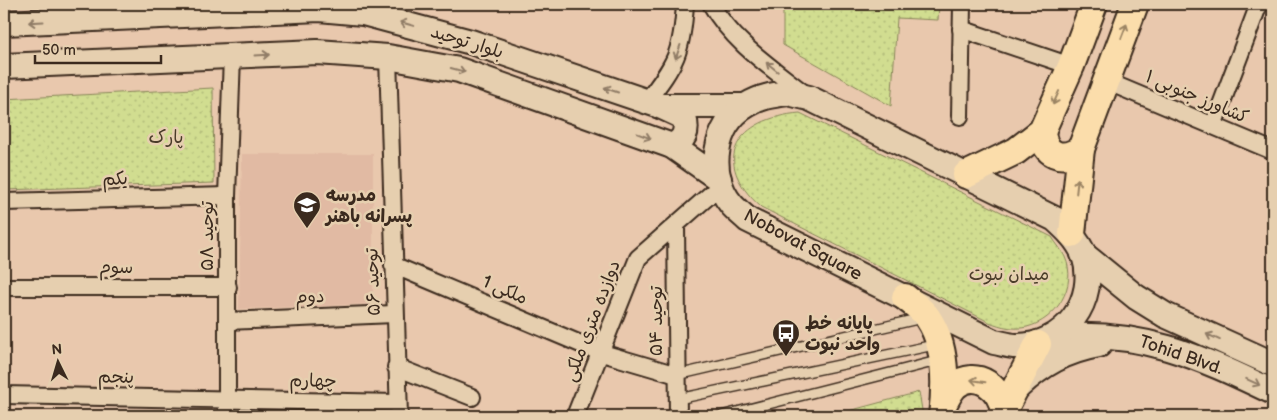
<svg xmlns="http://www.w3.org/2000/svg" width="1277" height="420" viewBox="0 0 1277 420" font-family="'Balsamiq Sans','Playpen Sans Arabic',sans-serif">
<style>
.built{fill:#e1baa3}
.park{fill:url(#park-dots);stroke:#868457}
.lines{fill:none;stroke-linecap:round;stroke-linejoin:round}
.service-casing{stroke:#3b2a1e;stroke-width:12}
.minor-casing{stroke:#3b2a1e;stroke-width:20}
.tertiary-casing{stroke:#3b2a1e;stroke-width:25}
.secondary-casing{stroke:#3b2a1e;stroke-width:28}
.primary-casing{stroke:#3b2a1e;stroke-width:30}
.service{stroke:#e6cfaf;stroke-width:9}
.minor{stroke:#e6cfaf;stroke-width:16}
.tertiary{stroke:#e6cfaf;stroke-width:21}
.secondary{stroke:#e6cfaf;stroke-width:24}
.primary{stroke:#fbddab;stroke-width:26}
.oneway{stroke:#907c66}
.oneway2{stroke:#9b8464}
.labels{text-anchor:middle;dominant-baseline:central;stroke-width:5;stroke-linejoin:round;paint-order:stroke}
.street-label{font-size:18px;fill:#3b2a1e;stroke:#e6cfaf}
.park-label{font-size:18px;fill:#4a3c29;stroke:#e6cfaf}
.poi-label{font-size:18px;font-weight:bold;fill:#3b2a1e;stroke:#e6cfaf;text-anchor:start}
</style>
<defs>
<pattern id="park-dots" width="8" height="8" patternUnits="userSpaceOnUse" patternTransform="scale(1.25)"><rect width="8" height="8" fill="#d1dd90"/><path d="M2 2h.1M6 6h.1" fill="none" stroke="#b4be7c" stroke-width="1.8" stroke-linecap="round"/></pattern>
</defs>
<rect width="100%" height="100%" fill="#e9c8ad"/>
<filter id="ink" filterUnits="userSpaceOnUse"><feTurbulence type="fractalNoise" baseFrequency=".02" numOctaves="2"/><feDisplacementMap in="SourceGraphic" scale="10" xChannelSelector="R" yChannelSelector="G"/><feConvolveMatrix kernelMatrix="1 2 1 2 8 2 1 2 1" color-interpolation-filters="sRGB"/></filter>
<g filter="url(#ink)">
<!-- built -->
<polygon class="built" points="242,154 373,154 373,304 239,309"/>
<!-- park -->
<g class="park">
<polygon points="783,4 939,4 938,20 897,18 891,106 783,45"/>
<polygon points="213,88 214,183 4,190 4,99"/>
<path d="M800 113 1052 237C1056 244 1062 250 1065 257 1078 286 1056 320 1027 327 1014 330 1002 327 989 322L761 207C708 160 738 118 800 113Z"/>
<polygon points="919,392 923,416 830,416"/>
</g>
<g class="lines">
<!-- service casing -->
<g class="service-casing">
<g id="service">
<polyline points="677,375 922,318"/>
<polyline points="678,399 939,344"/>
<polyline points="721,416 941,360"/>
</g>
</g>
<!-- minor casing -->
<g class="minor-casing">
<g id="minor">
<path d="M711 4C732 42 772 68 806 95"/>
<polyline points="961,29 1071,66"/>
<polyline points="388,57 399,416"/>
<polyline points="1106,81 1273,151"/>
<path d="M646 102C676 63 682 53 685 4"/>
<polyline points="960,116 962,4"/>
<polyline points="1213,126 1259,4"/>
<polyline points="4,202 227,196"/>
<polyline points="676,225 678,416"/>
<polyline points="393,265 602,353 677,375"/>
<polyline points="4,287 228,287"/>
<polyline points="227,321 394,314"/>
<polyline points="396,367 472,397"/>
<polyline points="4,395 398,403"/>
<polyline points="227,416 227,196 232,56"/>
<polyline points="575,416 638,258 720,186"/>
</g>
</g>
<!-- tertiary casing -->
<g class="tertiary-casing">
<polyline id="tertiary" points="65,4 72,20"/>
</g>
<!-- secondary casing -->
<g class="secondary-casing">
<g id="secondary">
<polyline points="4,23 319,9 363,13 471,42 660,106 745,106"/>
<polyline points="4,66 317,52 388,57 459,70 672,146 719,179"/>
<path d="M788 93 809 98 1055 219C1066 229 1078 240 1084 255 1099 300 1064 347 1016 346 1009 346 1001 343 994 342L748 220C743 215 736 210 731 204 707 175 713 125 747 105 760 97 772 95 788 93Z"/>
<path d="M660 106 684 117C688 131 685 140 672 146"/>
<polyline points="1083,254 1136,297 1165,315 1273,364"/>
<path d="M1055 337C1140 329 1198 356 1273 392"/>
<path d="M1018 387C1042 364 1066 351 1099 345"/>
</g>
</g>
<!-- primary casing -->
<g class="primary-casing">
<g id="primary">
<path d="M1042 131C1044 155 1061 162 1081 149"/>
<polyline points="966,175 1016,151 1042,131 1071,66 1094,4"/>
<polyline points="1072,234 1081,149 1135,4"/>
<path d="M905 297C912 303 923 310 928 318 947 346 946 384 942 416"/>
<path d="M944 403C947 398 950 391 955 386 976 368 1002 388 1004 412"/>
<polyline points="1001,416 1038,344"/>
</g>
</g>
<!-- service -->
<use href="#service" class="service"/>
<!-- minor -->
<use href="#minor" class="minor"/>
<!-- tertiary -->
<use href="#tertiary" class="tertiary"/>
<!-- secondary -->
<use href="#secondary" class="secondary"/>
<!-- primary -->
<use href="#primary" class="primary"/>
</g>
<!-- one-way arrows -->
<defs><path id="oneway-shaft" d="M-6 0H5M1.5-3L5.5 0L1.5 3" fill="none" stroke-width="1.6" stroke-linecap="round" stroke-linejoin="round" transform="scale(1.25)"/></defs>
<g class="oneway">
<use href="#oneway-shaft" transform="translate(36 22) rotate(177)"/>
<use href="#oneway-shaft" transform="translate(407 24) rotate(-164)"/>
<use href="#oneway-shaft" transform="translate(678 52) rotate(109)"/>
<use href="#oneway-shaft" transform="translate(262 55) rotate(-3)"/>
<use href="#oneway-shaft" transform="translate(772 67) rotate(-141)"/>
<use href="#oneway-shaft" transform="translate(458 70) rotate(15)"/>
<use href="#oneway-shaft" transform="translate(611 90) rotate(-161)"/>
<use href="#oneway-shaft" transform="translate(644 136) rotate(20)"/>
<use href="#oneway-shaft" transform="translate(1213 337) rotate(-156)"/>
<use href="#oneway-shaft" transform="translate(1253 382) rotate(25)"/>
</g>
<g class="oneway2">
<use href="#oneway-shaft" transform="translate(1124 31) rotate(-69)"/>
<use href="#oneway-shaft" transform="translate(1056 98) rotate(114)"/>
<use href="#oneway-shaft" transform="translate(1077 186) rotate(-84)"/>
<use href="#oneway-shaft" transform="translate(978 381) rotate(-171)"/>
</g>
</g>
<!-- icons -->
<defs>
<g id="school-pin" transform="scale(1.4375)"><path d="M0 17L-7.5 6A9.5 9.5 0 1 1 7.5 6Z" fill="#3b2a1e" stroke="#e6cfaf"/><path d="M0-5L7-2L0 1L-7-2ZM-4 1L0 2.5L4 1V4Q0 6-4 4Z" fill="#fff"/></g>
<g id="bus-pin" transform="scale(1.4375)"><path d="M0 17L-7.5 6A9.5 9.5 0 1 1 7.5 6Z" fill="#3b2a1e" stroke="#e6cfaf"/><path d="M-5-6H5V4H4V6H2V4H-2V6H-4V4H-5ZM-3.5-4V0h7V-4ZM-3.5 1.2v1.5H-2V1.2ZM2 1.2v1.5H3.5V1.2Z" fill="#fff"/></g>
</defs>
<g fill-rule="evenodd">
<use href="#school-pin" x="307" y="205"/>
<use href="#bus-pin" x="786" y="333"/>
</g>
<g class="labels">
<!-- street labels -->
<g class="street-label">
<text transform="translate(467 42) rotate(17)">بلوار توحید</text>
<text transform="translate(1197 97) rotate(23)">کشاورز جنوبی ۱</text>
<text transform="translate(115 179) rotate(-2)">یکم</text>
<text transform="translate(207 236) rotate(-90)">توحید ۵۸</text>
<text transform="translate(803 245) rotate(28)">Nobovat Square</text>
<text x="116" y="267">سوم</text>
<text transform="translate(373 282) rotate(-92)">توحید ۵۶</text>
<text transform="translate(505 290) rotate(23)">ملکی 1</text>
<text transform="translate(310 297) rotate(-2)">دوم</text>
<text transform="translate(592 321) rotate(-69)">دوازده متری ملکی</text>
<text transform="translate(656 321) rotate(-90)">توحید ۵۴</text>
<text transform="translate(1181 355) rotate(19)">Tohid Blvd.</text>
<text transform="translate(116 377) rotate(1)">پنجم</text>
<text transform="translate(313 381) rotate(1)">چهارم</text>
</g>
<!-- park labels -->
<g class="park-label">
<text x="166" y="137">پارک</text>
<text x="1009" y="274">میدان نبوت</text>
</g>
<!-- poi labels -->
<g class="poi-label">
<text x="326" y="195">مدرسه<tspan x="326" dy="21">پسرانه باهنر</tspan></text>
<text x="805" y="323">پایانه خط<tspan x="805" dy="21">واحد نبوت</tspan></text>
</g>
</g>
<!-- margin -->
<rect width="1277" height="420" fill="none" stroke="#e6cfaf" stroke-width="20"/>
<rect x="10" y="10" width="1257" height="400" fill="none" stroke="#3b2a1e" stroke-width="2" filter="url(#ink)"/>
<!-- north arrow -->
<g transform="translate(58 362) rotate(355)" stroke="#e6cfaf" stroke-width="4" paint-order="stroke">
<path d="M0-4L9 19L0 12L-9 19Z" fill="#3b2a1e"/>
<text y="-8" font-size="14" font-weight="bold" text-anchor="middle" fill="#3b2a1e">N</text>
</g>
<!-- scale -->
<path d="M35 55v8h126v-8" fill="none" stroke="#3b2a1e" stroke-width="2.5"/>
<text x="42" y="55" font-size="15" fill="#3b2a1e" stroke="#e6cfaf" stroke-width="4" paint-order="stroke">50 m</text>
</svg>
